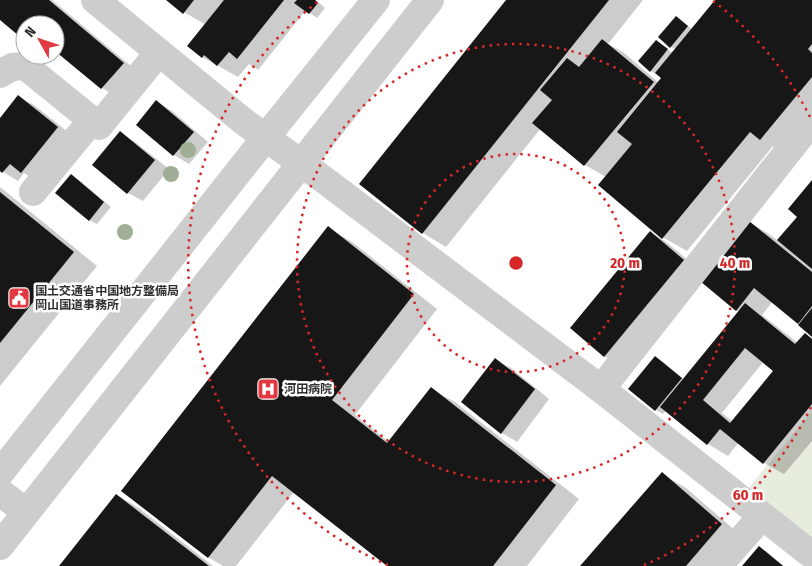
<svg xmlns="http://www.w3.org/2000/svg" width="812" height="566" viewBox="0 0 812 566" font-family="'Fira Sans Condensed','Noto Sans JP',sans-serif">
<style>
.green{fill:#e6ecde}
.shadow{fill:#0003;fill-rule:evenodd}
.building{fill:#171717;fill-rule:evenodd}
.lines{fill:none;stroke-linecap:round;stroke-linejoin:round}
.minor{stroke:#cdcdcd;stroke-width:28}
.tree{fill:#a0ae95}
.ring{fill:none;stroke:#d62828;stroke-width:2.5;stroke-dasharray:2.5 5}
.labels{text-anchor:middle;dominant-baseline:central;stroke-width:5;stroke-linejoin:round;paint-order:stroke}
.poi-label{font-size:12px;font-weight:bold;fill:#303030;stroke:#fff;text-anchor:start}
.centre{fill:#d62828;stroke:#fff;stroke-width:2.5}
.ring-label{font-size:15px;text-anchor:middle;font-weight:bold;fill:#d62828;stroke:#fff;stroke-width:5;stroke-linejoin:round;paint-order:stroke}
</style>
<rect width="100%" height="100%" fill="#fff"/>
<!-- green -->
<polygon class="green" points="812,411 812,543 747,490"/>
<!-- shadow -->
<g class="shadow">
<polygon points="0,0 52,0 138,72 117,97 102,88 55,49 55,25 25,25 25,39 0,18"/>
<polygon points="168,0 316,0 325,8 317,18 306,10 258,70 249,64 238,77 202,57 206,25 184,12"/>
<polygon points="508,0 643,0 608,44 623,52 659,83 663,78 651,71 656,41 673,53 676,49 671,47 676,17 692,29 716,0 812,0 812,120 784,153 773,146 687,251 664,238 599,185 606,177 585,165 541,128 446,247 423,233"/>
<polygon points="18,97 34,105 73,136 37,181 24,173 18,181 0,170 0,120"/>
<polygon points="157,102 172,111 208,142 189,164 174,155 138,124"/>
<polygon points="120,133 135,142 169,169 143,201 128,193"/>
<polygon points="71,176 79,180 111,207 97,224 89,220"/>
<path d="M812 182V335L801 324 773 301 762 315 798 343 805 334 812 338V441L784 474 764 463 739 442 728 456 708 444 666 411 663 414 656 410 655 358 663 362 684 380 740 312 736 310 749 222 769 234 778 241 799 216ZM764 361 774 370 733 422 722 413Z"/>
<polygon points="0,187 97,266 0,386"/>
<polygon points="328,228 352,242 437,309 355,415 389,442 431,389 455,402 579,499 527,566 389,566 294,492 236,566 223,566 208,557"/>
<polygon points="651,233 665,241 699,269 620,364 604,356"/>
<polygon points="496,360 511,368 549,399 517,442 502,433"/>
<polygon points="662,474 686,488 745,539 721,566 582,566"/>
<polygon points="117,495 140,509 213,566 61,566"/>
<polygon points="759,547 767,552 784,566 743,566"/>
</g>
<!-- building -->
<g class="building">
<polygon points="0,0 49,0 124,63 101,89 55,51 55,25 25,25 25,41 0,20"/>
<polygon points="166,0 194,0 183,14"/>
<polygon points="224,0 284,0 237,59 229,52 217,66 204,55 202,58 187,46"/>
<polygon points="297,0 315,0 318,3 309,14 294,3"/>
<polygon points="506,0 609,0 422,234 359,184"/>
<polygon points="715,0 812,0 812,44 808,49 812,53 812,77 760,140 750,132 662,239 598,185 632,144 617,132 661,78 655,73"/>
<polygon points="676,16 688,26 670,48 658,37"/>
<polygon points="602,39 654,82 584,166 532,123 552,100 540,90 567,58 579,67"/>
<polygon points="656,40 668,49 650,72 638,61"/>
<polygon points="18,95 58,127 21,173 10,164 2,173 0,171 0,118"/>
<polygon points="156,100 194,132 173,156 136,125"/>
<polygon points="120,131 155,160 127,194 92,165"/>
<polygon points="71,174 104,202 89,221 55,193"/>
<polygon points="812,180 812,269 777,240 797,217 788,209"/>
<polygon points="0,192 74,252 0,343"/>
<polygon points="749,221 812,272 812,306 798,324 754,288 736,311 700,281"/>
<polygon points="328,226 414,294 332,400 387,443 431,387 556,485 493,566 387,566 272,476 208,558 121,491"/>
<polygon points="650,231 684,260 604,357 570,328"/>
<path d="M745 303 795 344 805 333 812 339V404L763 464 720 429 707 445 660 407ZM745 348 773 371 730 423 703 400Z"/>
<polygon points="812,308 812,337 798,325"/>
<polygon points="655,356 682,378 655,411 628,389"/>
<polygon points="495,358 535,389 501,434 461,402"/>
<polygon points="662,472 722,524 686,566 580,566"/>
<polygon points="116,494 209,566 59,566"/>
<polygon points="759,546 783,566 742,566"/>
</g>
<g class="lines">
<!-- minor -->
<g class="minor">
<polyline points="95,0 243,121 327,182 601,389 812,555"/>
<polyline points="0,74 12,67 25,66 99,126 159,52"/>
<polyline points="33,192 92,120"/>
<polyline points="601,389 812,121"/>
<polyline points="0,473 266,137 376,0"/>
<polyline points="0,492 26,512"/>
<polyline points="0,546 430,0"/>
<polyline points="718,566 762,516"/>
</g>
</g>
<!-- trees -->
<g class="tree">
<circle cx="188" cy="150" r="8"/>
<circle cx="171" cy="174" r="8"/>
<circle cx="125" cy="232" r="8"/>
</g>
<!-- distance rings -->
<g class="ring">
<circle cx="516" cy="263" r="109"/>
<circle cx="516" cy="263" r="219"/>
<path d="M811 407A328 328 0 0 1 644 565M388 565A328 328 0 0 1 319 1M713 1A328 328 0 0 1 811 119"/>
</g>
<!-- icons -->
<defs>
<g id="civic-square" transform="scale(1.125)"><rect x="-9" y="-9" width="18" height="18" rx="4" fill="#e13842" stroke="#fff"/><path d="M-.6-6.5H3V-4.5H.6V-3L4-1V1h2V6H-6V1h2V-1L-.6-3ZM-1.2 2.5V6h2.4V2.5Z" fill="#fff"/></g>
<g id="hospital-square" transform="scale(1.125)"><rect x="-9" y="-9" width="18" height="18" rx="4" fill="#e13842" stroke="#fff"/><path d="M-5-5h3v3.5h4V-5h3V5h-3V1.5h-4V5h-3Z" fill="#fff"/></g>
</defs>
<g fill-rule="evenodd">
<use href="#civic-square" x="19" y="298"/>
<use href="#hospital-square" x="268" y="389"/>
</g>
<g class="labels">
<!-- poi labels -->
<g class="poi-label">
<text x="35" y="291">国土交通省中国地方整備局<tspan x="35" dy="14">岡山国道事務所</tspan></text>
<text x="284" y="389">河田病院</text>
</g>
</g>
<circle cx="516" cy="263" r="8" class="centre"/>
<g class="ring-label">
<text x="625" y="268">20 m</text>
<text x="735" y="268">40 m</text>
<text x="748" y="500">60 m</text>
</g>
<!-- north arrow -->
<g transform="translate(40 40) rotate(310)"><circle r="24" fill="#ffffff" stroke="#acacac"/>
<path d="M0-4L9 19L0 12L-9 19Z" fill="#e13842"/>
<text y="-8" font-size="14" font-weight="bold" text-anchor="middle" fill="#303030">N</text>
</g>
</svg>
